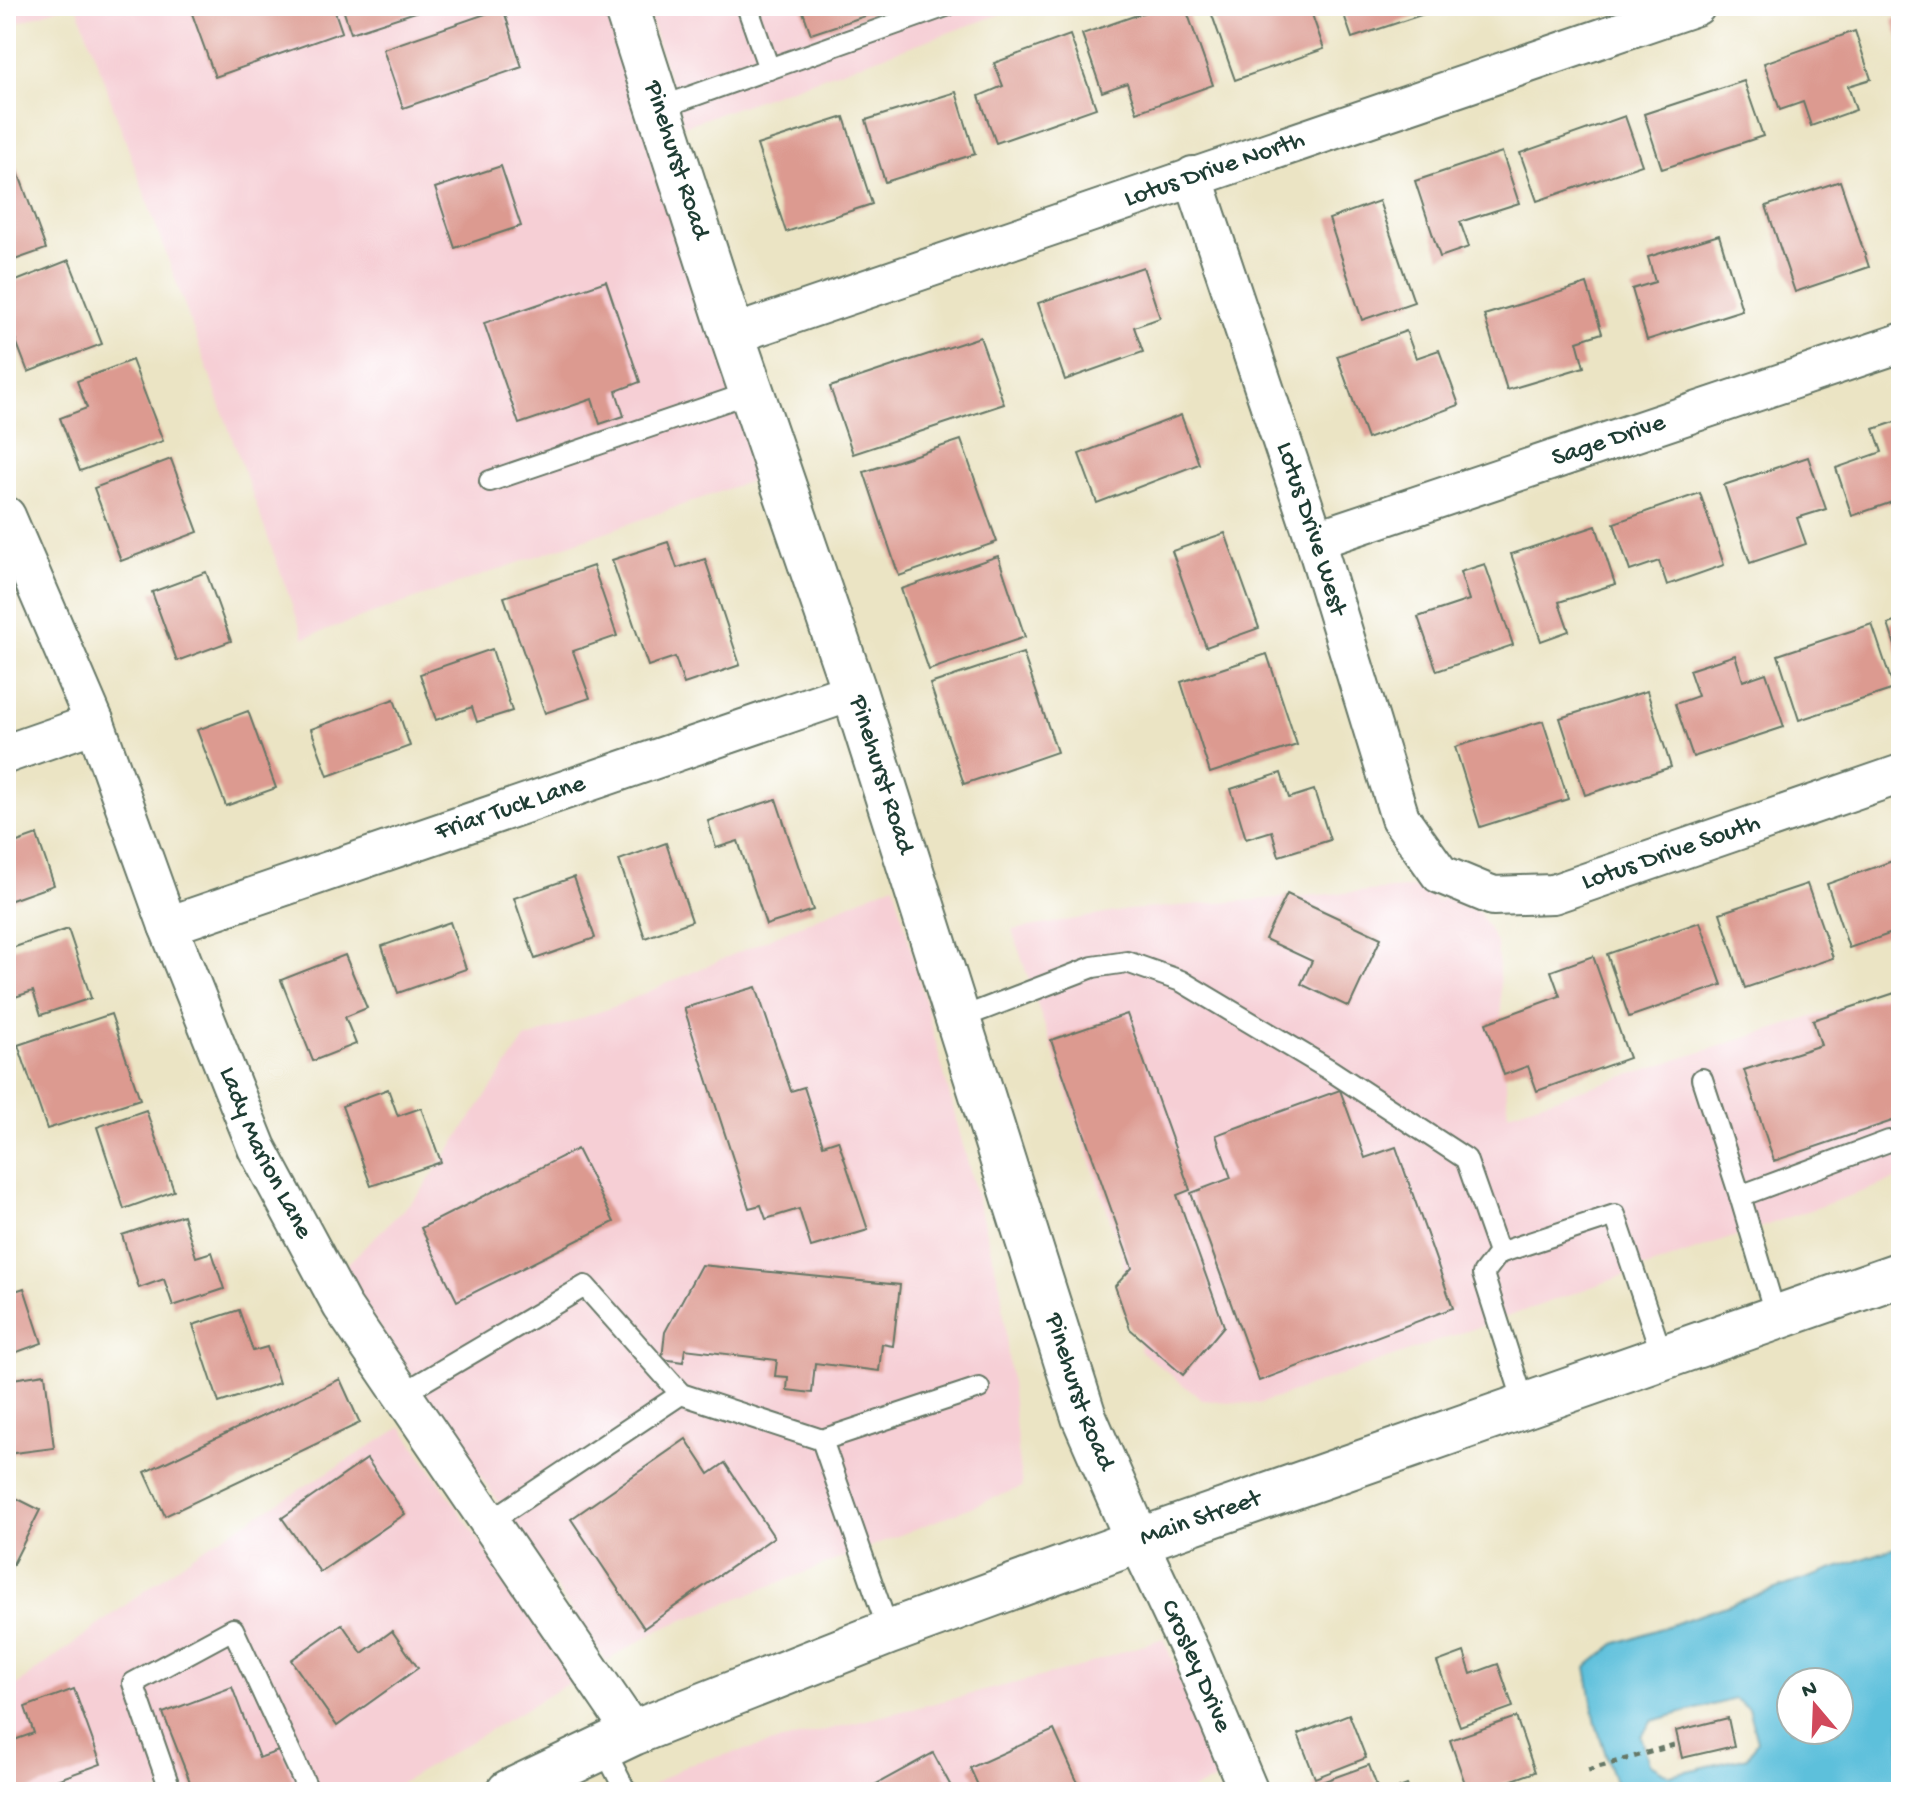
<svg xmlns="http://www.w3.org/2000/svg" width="1907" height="1798" viewBox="0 0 1907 1798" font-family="'Gochi Hand',sans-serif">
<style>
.built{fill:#f6cfd5}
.water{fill:#5dc0db;stroke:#3e7e88;stroke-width:2;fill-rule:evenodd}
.building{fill:#dc9a90}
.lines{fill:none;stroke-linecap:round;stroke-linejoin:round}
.lane-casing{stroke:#676;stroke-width:24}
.street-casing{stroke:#676;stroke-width:42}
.secondary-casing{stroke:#676;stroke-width:48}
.path{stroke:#676;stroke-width:5;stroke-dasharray:6 6;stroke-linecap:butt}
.lane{stroke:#fff;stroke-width:20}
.street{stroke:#fff;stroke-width:38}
.secondary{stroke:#fff;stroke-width:44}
.labels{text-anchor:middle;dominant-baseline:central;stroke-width:6;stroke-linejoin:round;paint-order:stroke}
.street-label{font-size:26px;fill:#1f3d34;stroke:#fff}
</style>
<rect width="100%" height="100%" fill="#fff"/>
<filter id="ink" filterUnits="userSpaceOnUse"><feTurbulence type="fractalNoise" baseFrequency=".0125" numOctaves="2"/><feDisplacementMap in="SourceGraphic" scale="16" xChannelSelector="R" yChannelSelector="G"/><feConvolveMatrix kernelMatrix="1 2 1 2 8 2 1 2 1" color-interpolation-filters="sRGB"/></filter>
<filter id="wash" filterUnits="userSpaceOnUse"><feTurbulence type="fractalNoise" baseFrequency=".006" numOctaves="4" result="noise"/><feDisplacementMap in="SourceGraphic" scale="32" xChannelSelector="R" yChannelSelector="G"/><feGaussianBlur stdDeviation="1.8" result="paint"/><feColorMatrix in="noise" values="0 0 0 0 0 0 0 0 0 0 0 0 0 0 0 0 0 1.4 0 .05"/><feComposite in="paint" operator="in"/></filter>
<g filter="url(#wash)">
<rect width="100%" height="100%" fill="#ebe4c4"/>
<!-- built -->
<g class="built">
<polygon points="6,6 65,6 6,27"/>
<polygon points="77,6 607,6 762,477 304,638"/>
<polygon points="646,6 1024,6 684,126"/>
<polygon points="894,884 1001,1289 1022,1487 661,1629 606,1661 358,1296 343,1268 420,1193 525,1039 618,1005"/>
<polygon points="1419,887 1429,891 1437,902 1444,897 1479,912 1497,944 1508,1113 1901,989 1901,1178 1259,1404 1202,1400 1140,1350 1121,1251 1012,930 1128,910"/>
<polygon points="402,1427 574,1680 386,1792 6,1792 6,1693 199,1551"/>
<polygon points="1163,1638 1223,1778 1187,1792 641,1792 688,1764 1076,1668"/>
</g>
<!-- water -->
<path class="water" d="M1901 1546V1790L1618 1792 1596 1724 1586 1667 1615 1644ZM1791 1682H1839V1730H1791ZM1735 1699 1748 1708 1757 1741 1748 1757 1669 1775 1649 1763 1641 1736 1652 1721Z"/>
<g id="blocks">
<!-- building -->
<g class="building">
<polygon points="197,6 333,6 342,32 215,77 190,8"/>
<polygon points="342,6 431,6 431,7 351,33"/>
<polygon points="801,6 891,6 892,7 811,34"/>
<polygon points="1163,6 1185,6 1213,85 1137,112 1127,83 1102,92 1082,34"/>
<polygon points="1228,6 1284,6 1286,12 1309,6 1324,49 1235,80 1211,12"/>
<polygon points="1341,6 1445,6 1445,7 1352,38"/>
<polygon points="503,8 522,67 403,108 383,49"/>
<polygon points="1901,17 1901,44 1892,20"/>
<polygon points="1855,31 1871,79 1848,86 1856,110 1811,126 1803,102 1780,110 1764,63"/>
<polygon points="1070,35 1096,108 996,143 979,96 1003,86 994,63"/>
<polygon points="1744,81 1763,136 1662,169 1644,114"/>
<polygon points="956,92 975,154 885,182 866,120"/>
<polygon points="1625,116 1642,165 1537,201 1520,153"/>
<polygon points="844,117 872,204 786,232 757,145"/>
<polygon points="1502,152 1519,203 1460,222 1469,247 1440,257 1415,181"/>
<polygon points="14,161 46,249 6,263 6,164"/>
<polygon points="501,166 521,226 455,248 435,188"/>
<polygon points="1840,181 1869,267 1795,292 1766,206"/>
<polygon points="1379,201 1414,302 1362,320 1329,219"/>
<polygon points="1719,235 1742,310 1647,340 1632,289 1655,282 1648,257"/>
<polygon points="69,260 102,344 28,372 6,315 6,285"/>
<polygon points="1143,267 1160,318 1134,327 1143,352 1065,380 1038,303"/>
<polygon points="606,281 640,382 616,391 624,416 600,424 592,399 519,424 484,323"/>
<polygon points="1587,284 1602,333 1577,341 1584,367 1507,390 1484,315"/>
<polygon points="1406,331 1416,358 1439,350 1459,405 1367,439 1337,356"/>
<polygon points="980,337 1004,404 853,454 830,387"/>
<polygon points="132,360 163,441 80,471 60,418 87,408 77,381"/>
<polygon points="1181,415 1199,464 1097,503 1079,454"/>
<polygon points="1901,420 1901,499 1852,516 1836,468 1882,452 1874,429"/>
<polygon points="961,440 997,542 899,576 864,472"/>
<polygon points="1808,457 1826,509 1797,518 1806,544 1750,563 1724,485"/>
<polygon points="171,459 198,532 121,561 94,488"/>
<polygon points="1700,493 1724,565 1667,585 1659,561 1630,571 1614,523"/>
<polygon points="1596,526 1615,584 1559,602 1569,631 1541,641 1511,554"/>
<polygon points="1225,533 1259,628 1206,647 1172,551"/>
<polygon points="668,542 677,568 705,559 740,665 684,684 675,657 648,666 612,560"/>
<polygon points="998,556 1025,637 929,670 901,589"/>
<polygon points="1485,564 1513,645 1437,671 1418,617 1469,600 1460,572"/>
<polygon points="593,566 617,636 573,651 590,698 545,713 504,597"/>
<polygon points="206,572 231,641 177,661 152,592"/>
<polygon points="1901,620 1901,661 1900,661 1888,624"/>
<polygon points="1872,624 1894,689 1799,720 1778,655"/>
<polygon points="492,649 512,711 477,722 472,707 436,720 420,674"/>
<polygon points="1023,653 1057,752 964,784 930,684"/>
<polygon points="1267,654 1297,745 1210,773 1181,682"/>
<polygon points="1735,655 1743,681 1766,673 1784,727 1693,757 1675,704 1698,696 1689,670"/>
<polygon points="1647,691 1671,767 1585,795 1560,718"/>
<polygon points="394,699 410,746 328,776 311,729"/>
<polygon points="248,711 276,788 226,806 197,730"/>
<polygon points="1543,721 1568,799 1480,827 1455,747"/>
<polygon points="1281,773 1289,798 1314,790 1330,840 1279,856 1272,831 1246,839 1231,789"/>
<polygon points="776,799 813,910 766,925 738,841 716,848 708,821"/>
<polygon points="37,835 54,885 6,902 6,846"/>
<polygon points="666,843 692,921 645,938 619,860"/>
<polygon points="1901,858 1901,930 1849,948 1827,884"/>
<polygon points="574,877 595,938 535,959 514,898"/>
<polygon points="1807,884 1833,958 1745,988 1720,913"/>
<polygon points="1287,894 1381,938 1349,1007 1301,984 1312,961 1265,939"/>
<polygon points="450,922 466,969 398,993 382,946"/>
<polygon points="1700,922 1722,985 1629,1017 1607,954"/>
<polygon points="68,929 91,998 41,1015 33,991 9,999 6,992 6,950"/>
<polygon points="345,955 367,1008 345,1017 356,1044 313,1061 281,980"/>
<polygon points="1593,956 1629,1058 1537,1091 1528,1066 1504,1075 1486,1023 1560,996 1551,971"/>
<polygon points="756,987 791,1091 804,1087 823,1145 838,1140 868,1230 811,1247 799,1209 766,1219 761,1205 749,1208 684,1008"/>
<polygon points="1901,991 1901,1118 1774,1161 1744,1070 1821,1045 1813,1020"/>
<polygon points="111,1014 140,1099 47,1129 18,1045"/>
<polygon points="1127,1014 1190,1190 1177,1195 1224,1326 1183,1375 1130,1329 1115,1286 1132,1268 1051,1040"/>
<polygon points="388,1089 398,1116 421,1108 441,1162 371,1186 342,1106"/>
<polygon points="1340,1090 1365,1158 1396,1147 1453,1308 1259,1381 1191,1193 1231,1178 1216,1135"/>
<polygon points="146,1110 174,1191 124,1209 97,1127"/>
<polygon points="577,1149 614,1222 457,1301 421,1228"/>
<polygon points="183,1215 196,1257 212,1252 224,1289 173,1306 164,1279 139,1288 122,1235"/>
<polygon points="701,1265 900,1285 893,1346 882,1344 879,1371 815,1363 812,1393 787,1390 788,1377 775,1376 777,1360 685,1349 683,1362 662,1359 665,1332"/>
<polygon points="24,1288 42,1343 6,1356 6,1294"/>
<polygon points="239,1310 253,1351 267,1347 279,1383 219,1403 193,1325"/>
<polygon points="45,1374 54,1448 6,1454 6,1380"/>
<polygon points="340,1379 360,1423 165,1516 145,1472"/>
<polygon points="686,1439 709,1474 725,1463 774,1537 644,1628 571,1519"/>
<polygon points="367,1459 405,1514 320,1572 282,1518"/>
<polygon points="6,1493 40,1510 6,1578"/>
<polygon points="342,1624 362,1653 392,1631 418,1668 337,1726 291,1660"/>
<polygon points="1464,1652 1471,1674 1498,1664 1513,1707 1460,1726 1437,1662"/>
<polygon points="232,1687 259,1758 281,1750 297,1792 194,1792 163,1713"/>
<polygon points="74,1689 101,1764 23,1792 6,1792 6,1743 34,1733 25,1707"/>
<polygon points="1349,1714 1366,1758 1315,1778 1298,1734"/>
<polygon points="1516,1717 1535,1772 1479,1792 1468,1792 1450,1740"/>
<polygon points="1728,1718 1734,1746 1682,1758 1676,1731"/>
<polygon points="1054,1730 1082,1792 981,1792 970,1768"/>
<polygon points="933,1753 954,1792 862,1792"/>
<polygon points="1369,1765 1379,1792 1316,1792 1313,1785"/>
<polygon points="1407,1785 1410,1792 1389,1792"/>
<polygon points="1540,1785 1542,1792 1521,1792"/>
</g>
</g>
</g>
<g filter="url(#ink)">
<use href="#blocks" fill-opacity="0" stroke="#676" stroke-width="2"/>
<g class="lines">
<!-- lane casing -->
<g class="lane-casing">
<g id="lane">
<polyline points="747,6 769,69"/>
<polyline points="659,108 946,6"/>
<polyline points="490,481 752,392"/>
<polyline points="958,1019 1093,967 1127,962 1181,981 1330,1070 1466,1159 1499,1253 1483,1274 1525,1406"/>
<polyline points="1702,1079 1740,1196"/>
<polyline points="1499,1253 1615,1215 1663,1358"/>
<polyline points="1776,1317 1740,1196 1889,1141 1901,1142"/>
<polyline points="402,1394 585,1286 681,1394 822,1440"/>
<polyline points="489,1522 681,1394"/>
<polyline points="889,1632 822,1440 979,1388"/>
<polyline points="603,1747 626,1792"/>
<polyline points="171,1792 133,1683 233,1629 309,1792"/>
</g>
</g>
<!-- street casing -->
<g class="street-casing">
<g id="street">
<path id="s1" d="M1193 176 1315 540 1400 818 1440 874 1493 896 1553 894 1901 774"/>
<path id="s2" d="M732 335 1696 6"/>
<path id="s3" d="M6 516 95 723 168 926 257 1148 342 1306 633 1733"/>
<path id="s4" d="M1315 540 1901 343"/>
<polyline points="6,754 95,723"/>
<path id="s5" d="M168 926 854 691"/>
<path id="s6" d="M1138 1541 1192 1656 1249 1792"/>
</g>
</g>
<!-- secondary casing -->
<g class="secondary-casing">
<g id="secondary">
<path id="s7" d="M626 6 732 335 854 691 1084 1417 1138 1541"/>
<path id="s8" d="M509 1792 633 1733 889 1632 1138 1541 1901 1274"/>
</g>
</g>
<!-- path -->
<polyline class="path" points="1588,1770 1674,1745"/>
<!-- lane -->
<use href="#lane" class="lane"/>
<!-- street -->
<use href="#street" class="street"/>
<!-- secondary -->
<use href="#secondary" class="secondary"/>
</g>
</g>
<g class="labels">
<!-- street labels -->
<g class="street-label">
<text stroke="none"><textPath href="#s7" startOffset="162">Pinehurst Road</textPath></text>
<text stroke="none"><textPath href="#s2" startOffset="510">Lotus Drive North</textPath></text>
<text stroke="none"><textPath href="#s4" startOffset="310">Sage Drive</textPath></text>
<text stroke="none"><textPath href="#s1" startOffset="372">Lotus Drive West</textPath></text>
<text stroke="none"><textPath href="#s7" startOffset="810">Pinehurst Road</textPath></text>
<text stroke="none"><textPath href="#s5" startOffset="362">Friar Tuck Lane</textPath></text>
<text stroke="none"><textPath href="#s1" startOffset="986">Lotus Drive South</textPath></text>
<text stroke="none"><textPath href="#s3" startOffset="688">Lady Marion Lane</textPath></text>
<text stroke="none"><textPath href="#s7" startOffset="1458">Pinehurst Road</textPath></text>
<text stroke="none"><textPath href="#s8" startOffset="744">Main Street</textPath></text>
<text stroke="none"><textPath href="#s6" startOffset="138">Crosley Drive</textPath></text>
</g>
</g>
<!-- margin -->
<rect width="1907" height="1798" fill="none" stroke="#fff" stroke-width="32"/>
<!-- north arrow -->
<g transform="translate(1815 1706) rotate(341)"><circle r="38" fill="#ffffff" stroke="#a5b1ae" stroke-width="2"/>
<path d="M0-6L14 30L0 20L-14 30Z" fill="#d1495b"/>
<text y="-12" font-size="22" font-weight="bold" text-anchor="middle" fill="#1f3d34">N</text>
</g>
</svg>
